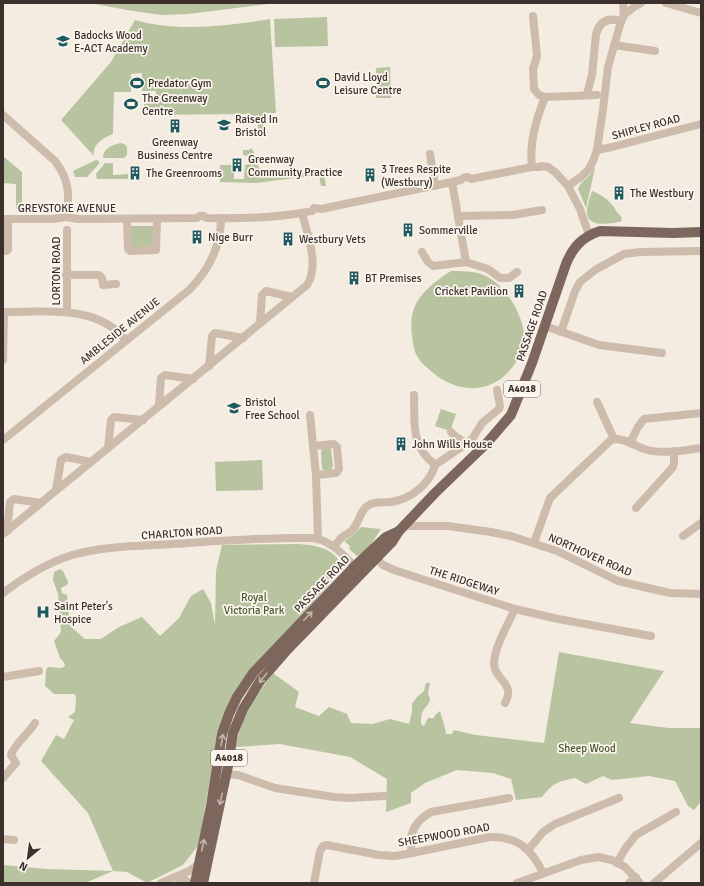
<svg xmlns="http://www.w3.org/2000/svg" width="704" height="886" viewBox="0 0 704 886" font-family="Signika,sans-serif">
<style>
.green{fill:#b8c4a0}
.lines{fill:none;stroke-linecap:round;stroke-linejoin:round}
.minor{stroke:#cdbbac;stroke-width:8}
.major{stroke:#7d675c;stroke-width:10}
.oneway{stroke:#c2b5ac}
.labels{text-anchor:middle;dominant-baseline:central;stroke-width:3.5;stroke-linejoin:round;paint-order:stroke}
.shield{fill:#fbf5ee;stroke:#756b66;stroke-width:1}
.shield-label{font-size:10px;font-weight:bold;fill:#3b302b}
.poi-label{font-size:11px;fill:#3b302b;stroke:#fbf5ee;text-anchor:start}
.street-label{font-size:11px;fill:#3b302b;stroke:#fbf5ee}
.park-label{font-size:11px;fill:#4a5a2e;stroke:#fbf5ee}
</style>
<rect width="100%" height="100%" fill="#f4ebe1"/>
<!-- green -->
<g class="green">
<polygon points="89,3 276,3 188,14 162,15 133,11"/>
<polygon points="327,17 328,46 275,47 274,19"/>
<path d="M270 19 276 113H264L265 136H258V120H249V114L146 115V113H144V104L147 103V100H156V91H142V73L131 74V92H114L113 134C103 138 92 144 94 156L61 120 111 62 135 20C143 22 151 24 159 25 196 30 234 25 270 19Z"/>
<polygon points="390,67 391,98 376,98 376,68"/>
<path d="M121 143 124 144 127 147V155L124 158H103C103 148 112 145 121 143Z"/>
<path d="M250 148 253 150C255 157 256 165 262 171 272 179 306 173 319 172L324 174 326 186H321L319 175 256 183 220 182V165H234V179H244L245 165 250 164 251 156 243 155V150H250Z"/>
<polygon points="3,156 22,172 22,209 16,209 16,184 3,183"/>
<polygon points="96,160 99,161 99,164 87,177 75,177 73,171"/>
<polygon points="105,163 113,163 113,175 128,174 128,179 97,179 96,174"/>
<path d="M594 168H595L586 208 578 189C581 180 590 178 594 168Z"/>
<path d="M592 191C600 194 608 199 613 206 616 210 617 213 621 216L622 221C610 224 585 229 587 209 588 203 590 197 592 191Z"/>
<polygon points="129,226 154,226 152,246 150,247 132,247"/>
<path d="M451 271C461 271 472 271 481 274 504 282 521 311 524 333 524 339 523 346 521 351 518 362 510 371 502 378 479 395 452 389 432 372 428 368 422 364 419 359 414 353 413 344 412 336 409 312 415 299 434 283 440 279 444 275 451 271Z"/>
<polygon points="441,409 456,414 450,431 435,426"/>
<polygon points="322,448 330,448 331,449 333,466 331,470 324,470 322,469 321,452"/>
<polygon points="262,460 263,490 216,491 215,462"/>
<path d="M361 527 381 529C374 539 369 551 357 556L349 549 350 546 344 541 352 536Z"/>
<path d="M299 544C313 545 329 547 338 559L334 576 329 585 244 679 214 754 201 833 197 847 183 865 147 883 127 872 113 871 85 883H3V865L47 869 113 871 88 813 41 761 56 735 64 739 74 720 68 717 75 712 76 699 75 694H54L45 686 46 669 49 667 60 668 64 667 65 664 60 658 54 641 61 632 58 594 53 580 54 572 60 569 63 571 68 582 67 585 61 588 62 593 67 595 70 626 85 639H101L119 627 142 617 160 636 179 618 191 596 203 589 211 603 215 625 216 571 222 545Z"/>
<path d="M559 652 664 671 630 723 669 728H701V802L694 810 688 806 675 781 649 776 612 780 603 776 586 784 575 778C557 782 554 782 542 797L516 800 511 779 493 773 457 770 425 783 411 793V803L386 812 387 779 350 757 280 744 236 747C240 718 256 696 273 673L299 692 295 707 319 716 329 707 347 714 351 723 373 724 390 719 409 724 412 712V704L417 697 424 691 426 683H430L428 693 430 699C429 704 428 704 425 708 421 712 421 719 421 724L424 726 428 718H434L435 715 440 711C442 719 445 725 446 734H452L454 730 476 735 544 743Z"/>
</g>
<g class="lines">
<!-- minor -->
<g class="minor">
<polyline points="623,3 624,15"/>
<polyline points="666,3 701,13"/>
<polyline points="533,16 537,56 533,69 534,89 539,95 545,97 597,95"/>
<polyline points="614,45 655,51"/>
<path d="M587 94 592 75 596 34C599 24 605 18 616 20"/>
<path d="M3 115 55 161C70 181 69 194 67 217"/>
<polyline points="597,150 612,147 701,124"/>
<polyline points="430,154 435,186"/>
<path d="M532 167C529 143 536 120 545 97"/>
<polyline points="452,182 466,262"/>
<polyline points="568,186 582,176 589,169 593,161 597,150 603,109 608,67 620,25 624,15 634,7 641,3"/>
<polyline points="312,211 314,208 322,209 335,206 452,182 461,180 463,178 468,177 471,179 532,167 540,167 541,166 548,167 555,172 568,186 580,209 589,235"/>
<polyline points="458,216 513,215 542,210"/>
<path d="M3 219H52L67 217 78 219 197 218 200 216H204L206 218C240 219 274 218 307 212"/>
<polyline points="127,219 128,249 130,251 156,250 157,219"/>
<polyline points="67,230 67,312"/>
<polyline points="3,251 6,251 8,250 8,219"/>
<polyline points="422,252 428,262 433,266 466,262 488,269 500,278 509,278 517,272"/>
<polyline points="66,275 99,275 102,278 103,285 116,284"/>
<path d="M3 312C45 312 96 304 126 340"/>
<polyline points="260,323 262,295 266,291 292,297"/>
<polyline points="545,326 599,345 662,353"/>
<polyline points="561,332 575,291 580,282 595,270 624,254 640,252 701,251"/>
<polyline points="3,360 4,312"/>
<polyline points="209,366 212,336 215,333 243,338"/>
<path d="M414 395C415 423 410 445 435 465L466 444 473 438 482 423 499 409 500 406 497 390"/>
<polyline points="597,402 614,439"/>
<polyline points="159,406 161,378 165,375 193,379"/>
<polyline points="310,415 316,475 318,539"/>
<path d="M451 432C455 438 462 439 466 444"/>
<path d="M3 440 189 290C209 270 221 247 221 218"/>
<polyline points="630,443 638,427 644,419 701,413"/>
<polyline points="313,446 334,444 337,447 339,469 336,473 316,475"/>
<polyline points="108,448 111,420 114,417 143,420"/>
<polyline points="56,490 61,460 66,457 91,462"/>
<polyline points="636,508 673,467 674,463 674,451"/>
<polyline points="404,526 448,526 491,532 511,536 557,551 618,581 670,593 701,594"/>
<polyline points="7,531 10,502 14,499 41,503"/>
<path d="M3 534 307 285C320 266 307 233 302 213"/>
<polyline points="683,536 701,523"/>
<path d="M534 543 550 498 611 440C623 437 633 445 644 449 662 455 683 450 701 448"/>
<path d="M334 546C337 543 339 540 342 537 346 534 351 533 354 528 360 520 360 510 369 505 376 501 383 503 390 502 410 500 430 484 435 465"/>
<polyline points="372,554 383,565 394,570 515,609 558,619 651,636"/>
<path d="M3 593C24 577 47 563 72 555 105 546 139 546 172 544 219 541 266 537 313 538 333 541 344 556 358 570"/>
<polyline points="3,677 39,671"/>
<path d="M505 703C507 699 509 695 508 691 508 682 494 676 494 664 494 648 508 624 515 609"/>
<polyline points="226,774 238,775 275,788 334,797 351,798 384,796"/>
<path d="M3 778 16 763 11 755C13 746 29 733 35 723"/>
<polyline points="3,839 14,840"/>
<polyline points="528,850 543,832 555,824 619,798"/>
<path d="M412 853C408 834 414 822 431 812L509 798"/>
<polyline points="617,863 625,849 636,835 676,812"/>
<polyline points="175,877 184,879 190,883"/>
<polyline points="161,883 189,871 199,864"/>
<path d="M314 883 320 851 323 846 327 845 379 855 395 856 412 853 490 837C518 836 532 850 543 873"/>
<polyline points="517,883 581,860 598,857 612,860 625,867 640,883"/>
<polyline points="629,883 636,877"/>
<polyline points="654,883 701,843"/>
</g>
<!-- major -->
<g class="major">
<polyline points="195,883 211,806 222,734 229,714 237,697 253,673 354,567 386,537 399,531"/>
<path d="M203 883 228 766 233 733 243 709 260 681 288 649 392 542 399 531 435 493 486 444 511 415 532 363 566 264C573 247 582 237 600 231L673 233 701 232"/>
</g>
</g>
<!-- one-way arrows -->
<defs><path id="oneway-shaft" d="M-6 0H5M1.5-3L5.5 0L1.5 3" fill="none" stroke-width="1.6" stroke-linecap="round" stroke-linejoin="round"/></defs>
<g class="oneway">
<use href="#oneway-shaft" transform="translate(308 616) rotate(-46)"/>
<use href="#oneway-shaft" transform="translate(263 678) rotate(129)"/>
<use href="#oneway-shaft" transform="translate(222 740) rotate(-80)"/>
<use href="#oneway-shaft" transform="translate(221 799) rotate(102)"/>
<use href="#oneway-shaft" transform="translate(203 845) rotate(-78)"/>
</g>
<!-- icons -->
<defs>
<g id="school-bare" transform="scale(1.08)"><path d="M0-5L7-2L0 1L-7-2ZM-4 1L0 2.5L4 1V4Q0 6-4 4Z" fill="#1f5a5e" stroke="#fbf5ee" stroke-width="2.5" paint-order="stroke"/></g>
<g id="stadium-bare" transform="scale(1.08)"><path d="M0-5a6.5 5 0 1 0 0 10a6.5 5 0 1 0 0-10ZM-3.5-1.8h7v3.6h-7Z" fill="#1f5a5e" stroke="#fbf5ee" stroke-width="2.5" paint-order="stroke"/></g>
<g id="building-bare" transform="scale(1.08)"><path d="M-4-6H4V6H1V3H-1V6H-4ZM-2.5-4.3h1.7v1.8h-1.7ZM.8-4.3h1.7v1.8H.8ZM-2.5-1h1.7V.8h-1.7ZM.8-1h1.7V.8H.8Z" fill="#1f5a5e" stroke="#fbf5ee" stroke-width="2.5" paint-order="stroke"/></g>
<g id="hospital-bare" transform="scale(1.08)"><path d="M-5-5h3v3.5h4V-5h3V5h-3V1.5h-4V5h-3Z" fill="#1f5a5e" stroke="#fbf5ee" stroke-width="2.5" paint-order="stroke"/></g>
</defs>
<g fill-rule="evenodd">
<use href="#school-bare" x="63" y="41"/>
<use href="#stadium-bare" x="137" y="83"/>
<use href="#stadium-bare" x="323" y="83"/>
<use href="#stadium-bare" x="131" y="104"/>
<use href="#school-bare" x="224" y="125"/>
<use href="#building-bare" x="175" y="126"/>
<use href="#building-bare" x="237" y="165"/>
<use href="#building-bare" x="135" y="173"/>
<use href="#building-bare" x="370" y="175"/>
<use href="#building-bare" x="619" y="193"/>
<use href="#building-bare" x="408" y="230"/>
<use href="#building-bare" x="197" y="237"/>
<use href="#building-bare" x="288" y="239"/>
<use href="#building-bare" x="354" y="278"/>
<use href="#building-bare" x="519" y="291"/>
<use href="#school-bare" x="234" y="408"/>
<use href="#building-bare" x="401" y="444"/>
<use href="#hospital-bare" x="43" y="612"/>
</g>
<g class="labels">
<!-- shield labels -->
<g class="shield">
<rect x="504" y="381" width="36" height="16" rx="3"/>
<rect x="211" y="750" width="36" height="16" rx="3"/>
</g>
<g class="shield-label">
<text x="522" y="389">A4018</text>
<text x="229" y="758">A4018</text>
</g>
<!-- poi labels -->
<g class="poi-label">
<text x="74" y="35">Badocks Wood<tspan x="74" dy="13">E-ACT Academy</tspan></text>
<text x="334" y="77">David Lloyd<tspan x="334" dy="13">Leisure Centre</tspan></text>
<text x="148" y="83">Predator Gym</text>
<text x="142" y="98">The Greenway<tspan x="142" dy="13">Centre</tspan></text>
<text x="235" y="119">Raised In<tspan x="235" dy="13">Bristol</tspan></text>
<text x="175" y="142" text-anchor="middle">Greenway<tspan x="175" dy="13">Business Centre</tspan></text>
<text x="248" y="159">Greenway<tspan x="248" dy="13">Community Practice</tspan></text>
<text x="381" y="169">3 Trees Respite<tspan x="381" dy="13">(Westbury)</tspan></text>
<text x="146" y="173">The Greenrooms</text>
<text x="630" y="193">The Westbury</text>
<text x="419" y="230">Sommerville</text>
<text x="208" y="237">Nige Burr</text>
<text x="299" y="239">Westbury Vets</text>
<text x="365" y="278">BT Premises</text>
<text x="508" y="291" text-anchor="end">Cricket Pavilion</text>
<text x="245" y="402">Bristol<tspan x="245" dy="13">Free School</tspan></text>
<text x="412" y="444">John Wills House</text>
<text x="54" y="606">Saint Peter's<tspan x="54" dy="13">Hospice</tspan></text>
</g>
<!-- street labels -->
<g class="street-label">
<text transform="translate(646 127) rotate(-15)">SHIPLEY ROAD</text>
<text x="67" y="208">GREYSTOKE AVENUE</text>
<text transform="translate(56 271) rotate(-90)">LORTON ROAD</text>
<text transform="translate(532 326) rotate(-71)">PASSAGE ROAD</text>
<text transform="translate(120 331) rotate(-39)">AMBLESIDE AVENUE</text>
<text transform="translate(182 533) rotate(-4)">CHARLTON ROAD</text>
<text transform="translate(590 555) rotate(24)">NORTHOVER ROAD</text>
<text transform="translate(464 581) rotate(18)">THE RIDGEWAY</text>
<text transform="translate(322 584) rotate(-46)">PASSAGE ROAD</text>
<text transform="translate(444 835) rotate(-10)">SHEEPWOOD ROAD</text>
</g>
<!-- park labels -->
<g class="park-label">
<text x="254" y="597">Royal<tspan x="254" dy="13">Victoria Park</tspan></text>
<text x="587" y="748">Sheep Wood</text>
</g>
</g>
<!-- border -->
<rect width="704" height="886" fill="none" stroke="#3b302b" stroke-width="8"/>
<!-- north arrow -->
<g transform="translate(28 858) rotate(209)" stroke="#fbf5ee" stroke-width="3" paint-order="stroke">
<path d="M0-3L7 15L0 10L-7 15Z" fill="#3b302b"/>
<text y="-6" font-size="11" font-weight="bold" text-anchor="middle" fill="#3b302b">N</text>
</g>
</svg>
